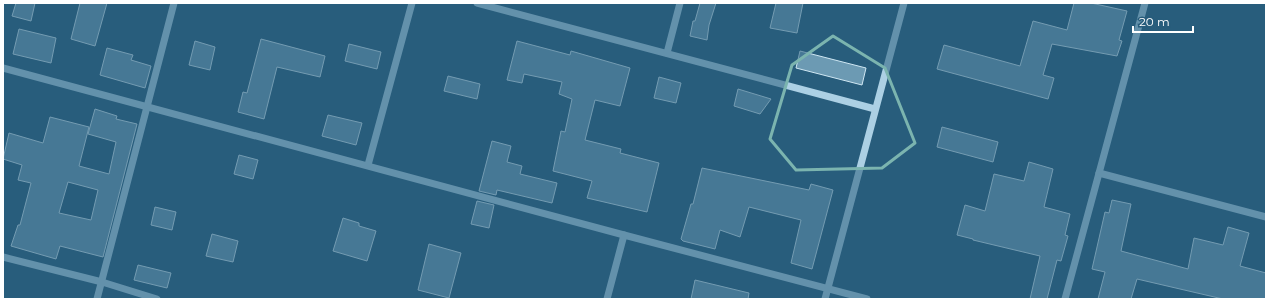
<svg xmlns="http://www.w3.org/2000/svg" width="1269" height="302" viewBox="0 0 1269 302" font-family="Montserrat,sans-serif">
<style>
.building{fill:#6c9ab3;stroke:#cfe7f3;fill-rule:evenodd}
.lines{fill:none;stroke-linecap:round;stroke-linejoin:round}
.minor{stroke:#acd0e4;stroke-width:7}
.marked{fill:none;stroke:#7bb4af;stroke-width:3;stroke-linejoin:round}
</style>
<rect width="100%" height="100%" fill="#285d7c"/>
<!-- building -->
<g class="building">
<polygon points="16,3 35,3 31,21 12,16"/>
<polygon points="80,3 107,3 95,46 71,39"/>
<polygon points="700,3 716,3 709,25 707,40 690,36 693,21 695,21"/>
<polygon points="776,3 803,3 797,33 770,28"/>
<polygon points="1074,3 1091,3 1127,11 1119,40 1122,41 1117,56 1052,44 1043,75 1054,78 1048,99 937,69 944,45 1020,66 1033,21 1067,30"/>
<polygon points="19,29 56,38 51,63 13,54"/>
<polygon points="261,39 325,56 320,77 277,67 264,119 238,112 243,92 247,93"/>
<polygon points="195,41 215,47 210,70 189,65"/>
<polygon points="517,41 570,55 571,51 630,68 620,106 595,100 585,140 621,149 620,153 659,163 647,212 587,198 592,181 553,171 561,131 565,132 572,99 559,94 562,82 524,74 522,83 507,80"/>
<polygon points="349,44 381,52 377,69 345,61"/>
<polygon points="107,48 133,55 131,60 151,66 145,88 100,75"/>
<polygon points="800,51 866,68 862,85 796,68"/>
<polygon points="448,76 480,84 477,99 444,91"/>
<polygon points="659,77 681,83 676,103 654,98"/>
<polygon points="738,89 771,99 760,114 734,106"/>
<path d="M95 109 117 116 116 119 137 124 103 257 60 246 56 259 11 246 18 225H20L31 183 18 180 22 165 3 159 9 133 43 143 50 117 89 127 79 166 109 174 116 142 88 134ZM68 182 98 190 91 220 59 213Z"/>
<polygon points="328,115 362,123 356,145 322,136"/>
<polygon points="942,127 998,142 993,162 937,147"/>
<polygon points="492,141 511,146 507,162 522,166 520,174 557,183 552,203 497,190 496,195 479,191"/>
<polygon points="239,155 258,160 253,179 234,174"/>
<polygon points="1029,162 1053,169 1044,207 1070,214 1065,235 1068,236 1061,261 1057,260 1047,299 1030,299 1040,256 973,240 973,239 957,235 965,205 985,211 994,174 1024,181"/>
<polygon points="702,168 809,190 811,184 833,190 812,269 791,263 801,220 749,207 740,237 720,230 715,249 683,241 681,239 691,204 693,204"/>
<polygon points="1112,200 1131,204 1121,251 1188,269 1194,238 1223,245 1228,227 1249,233 1240,266 1266,273 1266,299 1223,299 1137,279 1131,299 1098,299 1105,272 1092,269 1105,212 1109,213"/>
<polygon points="477,201 494,205 489,228 471,224"/>
<polygon points="155,207 176,212 172,230 151,225"/>
<polygon points="343,218 359,223 359,226 376,231 367,261 333,251"/>
<polygon points="212,234 238,241 233,262 206,256"/>
<polygon points="429,244 461,253 449,298 418,290"/>
<polygon points="138,265 171,273 167,288 134,280"/>
<polygon points="695,280 749,293 748,299 691,299"/>
</g>
<g class="lines">
<!-- minor -->
<g class="minor">
<polyline points="477,3 875,109"/>
<polyline points="667,53 680,3"/>
<polyline points="3,68 624,235 867,299"/>
<polyline points="368,165 412,3"/>
<polyline points="1099,173 1266,217"/>
<polyline points="3,257 102,282 157,299"/>
<polyline points="97,299 174,3"/>
<polyline points="607,299 624,235"/>
<polyline points="825,299 904,3"/>
<polyline points="1065,299 1145,3"/>
</g>
</g>
<!-- marked area -->
<path d="M0 0H1269V302H0ZM833 36 885 68 915 143 882 168 796 170 770 139 792 65Z" fill="#285d7c" fill-opacity=".55" fill-rule="evenodd"/>
<path class="marked" d="M833 36 885 68 915 143 882 168 796 170 770 139 792 65Z"/>
<!-- border -->
<rect width="1269" height="302" fill="none" stroke="#ffffff" stroke-width="8"/>
<!-- scale -->
<path d="M1133 26v6h60v-6" fill="none" stroke="#ffffff" stroke-width="2"/>
<text x="1139" y="26" font-size="12" fill="#ffffff" stroke="#285d7c" stroke-width="3" paint-order="stroke">20 m</text>
</svg>
